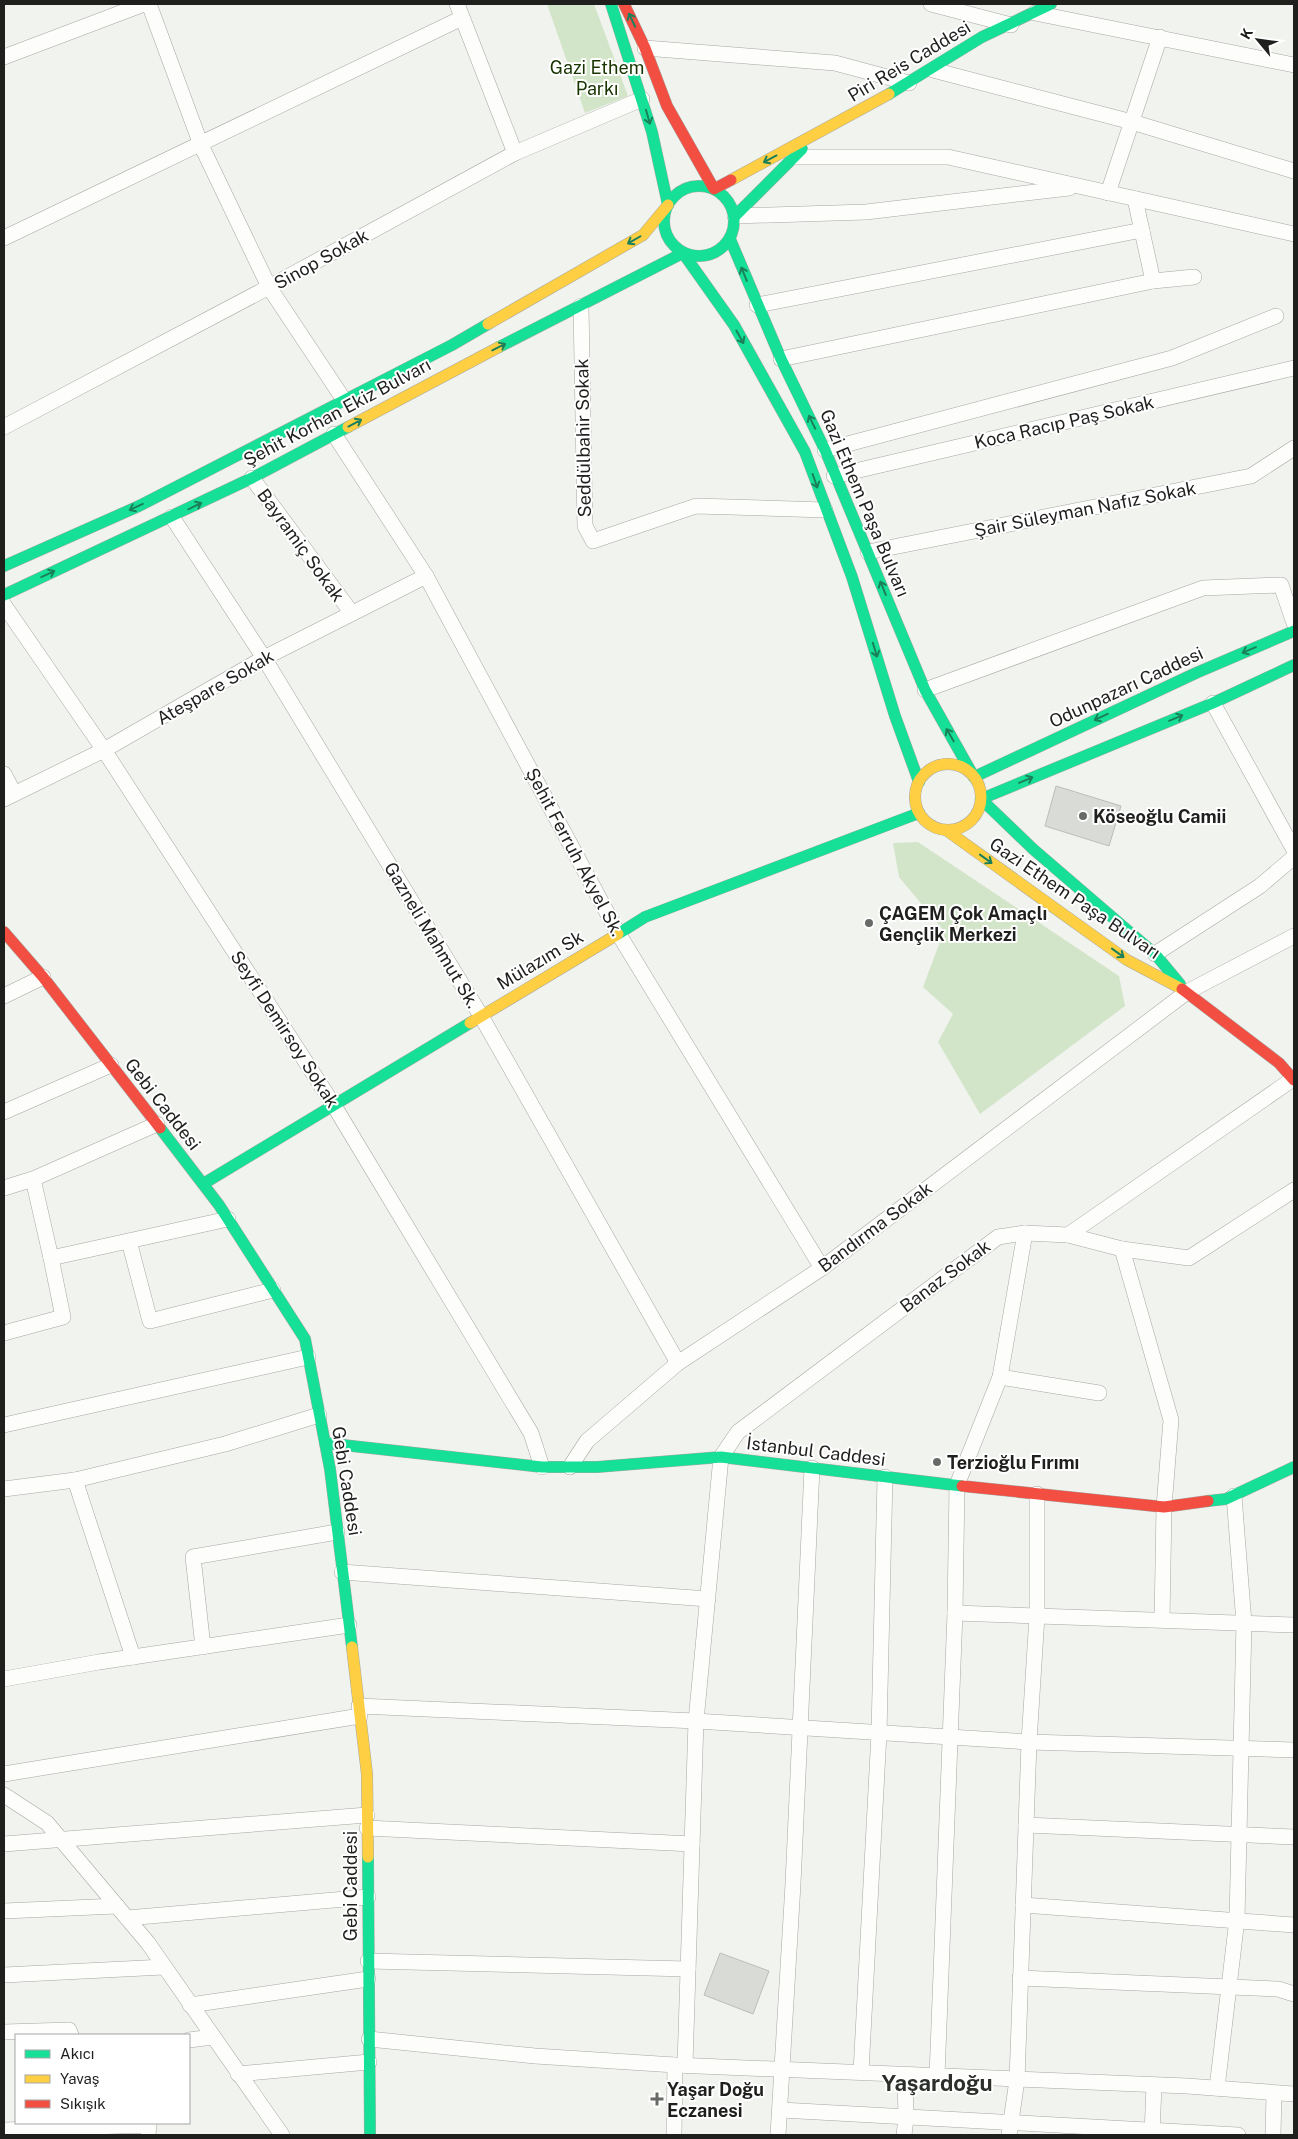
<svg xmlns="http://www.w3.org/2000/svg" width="1298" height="2139" viewBox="0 0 1298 2139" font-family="'Public Sans',sans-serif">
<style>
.green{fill:#d3e5c9}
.building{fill:#d9dbd7;stroke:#bcbeba}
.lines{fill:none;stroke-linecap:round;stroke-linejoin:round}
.street-casing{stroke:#a6a8a4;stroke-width:16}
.fast-casing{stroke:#a6a8a4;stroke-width:12}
.slow-casing{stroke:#a6a8a4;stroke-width:12}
.jam-casing{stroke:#a6a8a4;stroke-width:12}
.street{stroke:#fdfdfc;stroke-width:15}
.fast{stroke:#16e098;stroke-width:11}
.slow{stroke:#ffcf43;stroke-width:11}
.jam{stroke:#f24e42;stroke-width:11}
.oneway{stroke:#1a805b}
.poi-dot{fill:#686a67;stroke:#fff;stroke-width:2}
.labels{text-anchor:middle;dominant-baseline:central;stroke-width:4;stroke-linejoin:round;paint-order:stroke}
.street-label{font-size:18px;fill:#1f201e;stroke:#fff}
.park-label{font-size:18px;fill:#183500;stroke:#fff}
.poi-label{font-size:18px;font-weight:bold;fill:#1f201e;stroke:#fff;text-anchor:start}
.district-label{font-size:22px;font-weight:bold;fill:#2b2e29;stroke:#fff}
</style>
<rect width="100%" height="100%" fill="#f0f3ee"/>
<!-- green -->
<g class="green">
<polygon points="547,4 594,4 628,96 585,113"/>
<polygon points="918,842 1119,976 1125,1006 980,1114 938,1042 953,1014 923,987 944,931 899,877 893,843"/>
</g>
<!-- building -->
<g class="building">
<polygon points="1056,786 1121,806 1109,846 1045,826"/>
<polygon points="720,1953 769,1971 753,2014 704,1995"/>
</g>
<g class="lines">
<!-- street casing -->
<g class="street-casing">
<g id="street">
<polyline points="149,4 201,145 269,287 344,400"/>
<polyline points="457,4 515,153"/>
<polyline points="931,4 1011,25"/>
<polyline points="1035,13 1294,65"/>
<polyline points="645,48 835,63 909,83"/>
<polyline points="4,57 144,4"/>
<polyline points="933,70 1132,122 1294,171"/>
<polyline points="794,157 948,157 1294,234"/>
<polyline points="1108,193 1160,37"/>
<polyline points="735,216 866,212 1069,188"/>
<polyline points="4,238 462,18"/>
<polyline points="1153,281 1194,277"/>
<polyline points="757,305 1142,230"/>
<polyline points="581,306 585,526 593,541 696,506 825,510"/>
<polyline points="781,359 1153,281 1135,199"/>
<polyline points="4,427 269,287 515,153 642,99"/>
<polyline points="334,434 426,576 618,933 822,1268"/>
<polyline points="825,450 1172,358 1276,316"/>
<polyline points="834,476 1294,368"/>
<polyline points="252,478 351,612"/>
<polyline points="172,517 264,658 481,1016 678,1363"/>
<polyline points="868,552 1251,476 1294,448"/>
<polyline points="4,605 104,750 333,1104 531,1433 542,1467"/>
<polyline points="925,690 1203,588 1281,585 1294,623"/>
<polyline points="1213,703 1294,850"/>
<polyline points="4,774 14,793"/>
<polyline points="4,799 104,750 264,658 426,576"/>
<polyline points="1155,954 1260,886 1294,857"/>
<polyline points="4,996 43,977"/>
<polyline points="4,1112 111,1065"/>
<polyline points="4,1188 33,1179"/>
<polyline points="1068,1235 1122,1249 1189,1258 1294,1190"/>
<polyline points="129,1241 150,1321 273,1290"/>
<polyline points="1122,1249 1171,1420 1164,1507 1162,1620"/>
<polyline points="51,1258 33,1179 157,1124"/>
<polyline points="4,1333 63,1317 51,1258 228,1219"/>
<polyline points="1000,1377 1099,1393"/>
<polyline points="4,1425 308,1357"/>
<polyline points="570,1467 587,1441 678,1363 822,1268 1187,992 1294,936"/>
<polyline points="75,1480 133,1657"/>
<polyline points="4,1489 75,1480 225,1444 319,1415"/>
<polyline points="342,1572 708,1599"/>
<polyline points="955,1613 1294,1625"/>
<polyline points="203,1647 193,1557 337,1532"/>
<polyline points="4,1679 99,1662 349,1625"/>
<polyline points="359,1706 696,1721 1029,1742 1294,1750"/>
<polyline points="4,1774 360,1716"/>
<polyline points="4,1795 47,1823 148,1943 282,2135"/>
<polyline points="1026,1825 1294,1837"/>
<polyline points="367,1828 692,1844"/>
<polyline points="4,1844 367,1815"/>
<polyline points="1023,1905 1294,1925"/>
<polyline points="4,1911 117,1906"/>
<polyline points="127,1918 368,1897"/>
<polyline points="368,1961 688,1969"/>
<polyline points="4,1975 164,1967"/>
<polyline points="1020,1978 1278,1989 1294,1994"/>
<polyline points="190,2005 368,1979"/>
<polyline points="4,2032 69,2030 71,2035"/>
<polyline points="369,2039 535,2056 675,2065 1187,2086 1294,2094"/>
<polyline points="189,2040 213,2037"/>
<polyline points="685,2065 696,1721 721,1457 738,1432 998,1237 1025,1233 1068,1235 1293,1079"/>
<polyline points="861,2072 879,1733 885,1477"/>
<polyline points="238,2074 369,2062"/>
<polyline points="937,2076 955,1613 957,1485 1000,1377 1025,1233"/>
<polyline points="1217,2088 1237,1919 1244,1623 1234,1496"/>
<polyline points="781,2110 1238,2135"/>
<polyline points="4,2130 149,2125 148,2135"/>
<polyline points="674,2135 675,2065"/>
<polyline points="778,2135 793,1884 812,1468"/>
<polyline points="904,2135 906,2118 905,2075"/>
<polyline points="1009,2135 1017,2080 1029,1742 1037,1616 1037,1494"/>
<polyline points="1152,2135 1154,2085"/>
<polyline points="1273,2135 1274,2093"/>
</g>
</g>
<!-- fast casing -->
<g class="fast-casing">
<g id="fast">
<polyline points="611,4 652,132 668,205"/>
<polyline points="889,94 982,37 1051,4"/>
<circle cx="699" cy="221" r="35"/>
<polyline points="735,216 802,149"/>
<polyline points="730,239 781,359 825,450 925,690 974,777"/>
<polyline points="683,253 734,325 805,452 852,577 895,716 919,782"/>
<polyline points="499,347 683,253"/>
<polyline points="4,566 139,506 452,345 488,324"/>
<polyline points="4,595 252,478 348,427"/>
<polyline points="974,777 1196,673 1294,631"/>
<polyline points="981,799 1033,849 1155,954 1180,984"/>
<polyline points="981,799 1213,703 1294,665"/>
<polyline points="618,934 645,917 919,813"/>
<polyline points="160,1128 219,1205 305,1339 330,1469 352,1647"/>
<polyline points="203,1184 470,1023"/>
<polyline points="325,1443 542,1467 597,1467 721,1457 962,1486"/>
<polyline points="1208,1501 1226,1499 1294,1467"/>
<polyline points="368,1857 370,2135"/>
</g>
</g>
<!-- slow casing -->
<g class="slow-casing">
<g id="slow">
<polyline points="731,180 889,94"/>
<polyline points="488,324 643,235 668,205"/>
<polyline points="348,427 499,347"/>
<circle cx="948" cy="797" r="33"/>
<polyline points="946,830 1127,960 1182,989"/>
<polyline points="470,1023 618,934"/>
<polyline points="352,1647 367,1774 368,1857"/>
</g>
</g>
<!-- jam casing -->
<g class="jam-casing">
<g id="jam">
<polyline points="624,4 645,48 667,106 714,189 731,180"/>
<polyline points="4,932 43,977 160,1128"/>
<polyline points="1182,989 1279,1063 1294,1080"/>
<polyline points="962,1486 1164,1507 1208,1501"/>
</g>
</g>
<!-- street -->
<use href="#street" class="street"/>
<!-- fast -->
<use href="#fast" class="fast"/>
<!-- slow -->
<use href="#slow" class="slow"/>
<!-- jam -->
<use href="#jam" class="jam"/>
</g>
<!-- one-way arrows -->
<defs><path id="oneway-shaft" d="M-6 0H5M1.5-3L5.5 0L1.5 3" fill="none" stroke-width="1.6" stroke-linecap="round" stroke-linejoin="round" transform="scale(1.25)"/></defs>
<g class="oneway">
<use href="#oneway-shaft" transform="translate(632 20) rotate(-115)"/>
<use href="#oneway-shaft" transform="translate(648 117) rotate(74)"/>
<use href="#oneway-shaft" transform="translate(770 159) rotate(152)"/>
<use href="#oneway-shaft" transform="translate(634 240) rotate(150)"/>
<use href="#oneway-shaft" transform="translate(744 274) rotate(-112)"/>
<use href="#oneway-shaft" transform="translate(740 337) rotate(61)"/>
<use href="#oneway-shaft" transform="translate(499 347) rotate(-27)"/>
<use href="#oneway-shaft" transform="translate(812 422) rotate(-116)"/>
<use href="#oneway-shaft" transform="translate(355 423) rotate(-28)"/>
<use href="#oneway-shaft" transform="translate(815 481) rotate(71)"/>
<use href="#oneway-shaft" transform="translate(195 506) rotate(-26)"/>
<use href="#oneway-shaft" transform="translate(136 507) rotate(155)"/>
<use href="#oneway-shaft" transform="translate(48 574) rotate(-25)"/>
<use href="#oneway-shaft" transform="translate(883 588) rotate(-112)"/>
<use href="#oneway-shaft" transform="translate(875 650) rotate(73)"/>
<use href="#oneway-shaft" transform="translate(1249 650) rotate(157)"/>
<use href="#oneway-shaft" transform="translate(1101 717) rotate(155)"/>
<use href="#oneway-shaft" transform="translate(1176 718) rotate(-23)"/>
<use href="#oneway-shaft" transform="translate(950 735) rotate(-120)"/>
<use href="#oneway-shaft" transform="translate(1026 780) rotate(-23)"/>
<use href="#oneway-shaft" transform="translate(986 859) rotate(36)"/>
<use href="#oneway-shaft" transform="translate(1118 953) rotate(36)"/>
</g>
<!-- markers -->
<g class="poi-dot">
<circle cx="1083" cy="816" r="5"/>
<circle cx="869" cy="923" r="5"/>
<circle cx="937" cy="1462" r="5"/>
<path d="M654.5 2091.5h5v5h5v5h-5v5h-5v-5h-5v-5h5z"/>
</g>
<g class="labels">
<!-- street labels -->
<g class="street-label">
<text transform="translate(909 61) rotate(-31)">Piri Reis Caddesi</text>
<text transform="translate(321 259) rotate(-29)">Sinop Sokak</text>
<text transform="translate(337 412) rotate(-28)">Şehit Korhan Ekiz Bulvarı</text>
<text transform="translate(1064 422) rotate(-13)">Koca Racıp Paş Sokak</text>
<text transform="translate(583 438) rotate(-91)">Seddülbahir Sokak</text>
<text transform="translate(865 503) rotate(67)">Gazi Ethem Paşa Bulvarı</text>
<text transform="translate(1085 509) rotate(-11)">Şair Süleyman Nafız Sokak</text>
<text transform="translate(301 545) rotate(54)">Bayramiç Sokak</text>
<text transform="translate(215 687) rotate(-30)">Ateşpare Sokak</text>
<text transform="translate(1126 687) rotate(-25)">Odunpazarı Caddesi</text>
<text transform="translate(575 852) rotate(62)">Şehit Ferruh Akyel Sk.</text>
<text transform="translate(1075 898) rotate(34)">Gazi Ethem Paşa Bulvarı</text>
<text transform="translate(432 935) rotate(59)">Gazneli Mahmut Sk.</text>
<text transform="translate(540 960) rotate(-31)">Mülazım Sk</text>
<text transform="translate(285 1029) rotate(57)">Seyfi Demirsoy Sokak</text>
<text transform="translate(163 1104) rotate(52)">Gebi Caddesi</text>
<text transform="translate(875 1227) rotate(-37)">Bandırma Sokak</text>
<text transform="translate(945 1276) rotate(-37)">Banaz Sokak</text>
<text transform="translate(816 1451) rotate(7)">İstanbul Caddesi</text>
<text transform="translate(347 1481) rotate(81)">Gebi Caddesi</text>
<text transform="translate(350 1886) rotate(-90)">Gebi Caddesi</text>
</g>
<!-- park labels -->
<g class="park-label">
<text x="597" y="67">Gazi Ethem<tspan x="597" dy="21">Parkı</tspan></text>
</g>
<!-- poi labels -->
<g class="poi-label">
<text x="1093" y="816">Köseoğlu Camii</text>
<text x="879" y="913">ÇAGEM Çok Amaçlı<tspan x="879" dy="21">Gençlik Merkezi</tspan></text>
<text x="947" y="1462">Terzioğlu Fırımı</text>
<text x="667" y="2089">Yaşar Doğu<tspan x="667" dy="21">Eczanesi</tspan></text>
</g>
<!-- district labels -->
<g class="district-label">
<text x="937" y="2083">Yaşardoğu</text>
</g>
</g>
<!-- border -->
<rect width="1298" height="2139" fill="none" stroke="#1f201e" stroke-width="10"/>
<!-- legend -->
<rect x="15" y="2034" width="175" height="90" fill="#ffffff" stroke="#a5a6a5"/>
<rect x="25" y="2050" width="25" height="8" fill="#16e098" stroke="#a5a6a5"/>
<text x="60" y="2059" font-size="15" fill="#1f201e">Akıcı</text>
<rect x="25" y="2075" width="25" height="8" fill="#ffcf43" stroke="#a5a6a5"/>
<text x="60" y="2084" font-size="15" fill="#1f201e">Yavaş</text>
<rect x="25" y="2100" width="25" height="8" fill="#f24e42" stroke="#a5a6a5"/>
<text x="60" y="2109" font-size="15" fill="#1f201e">Sıkışık</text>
<!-- north arrow -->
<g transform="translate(1258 40) rotate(299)" stroke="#ffffff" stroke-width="4" paint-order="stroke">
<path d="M0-4L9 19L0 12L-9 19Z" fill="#1f201e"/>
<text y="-8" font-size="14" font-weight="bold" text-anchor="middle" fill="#1f201e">K</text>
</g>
</svg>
